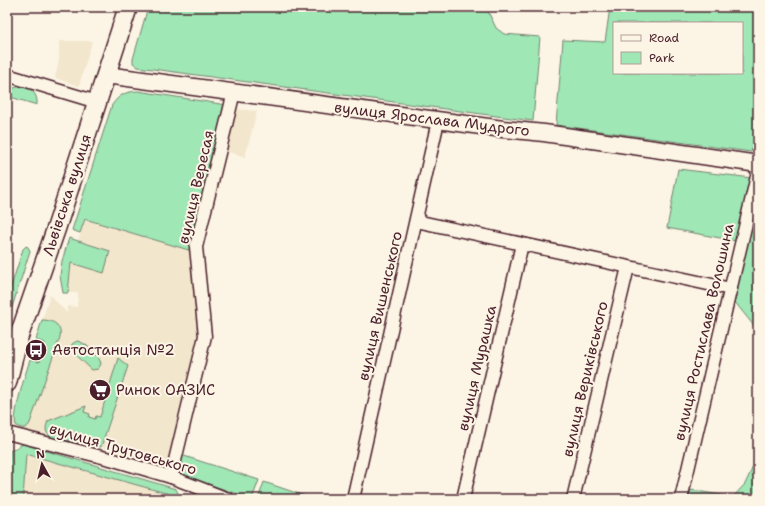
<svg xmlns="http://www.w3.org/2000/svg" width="765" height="506" viewBox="0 0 765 506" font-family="'Shantell Sans',sans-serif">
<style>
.built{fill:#f2e6cc}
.green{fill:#9fe7b5;stroke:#748370;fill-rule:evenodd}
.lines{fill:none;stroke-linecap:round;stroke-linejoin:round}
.minor-casing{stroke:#4a1f2b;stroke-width:15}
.secondary-casing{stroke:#4a1f2b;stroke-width:19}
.primary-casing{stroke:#4a1f2b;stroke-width:21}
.minor{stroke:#fcf5e5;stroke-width:12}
.secondary{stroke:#fcf5e5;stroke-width:16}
.primary{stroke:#fcf5e5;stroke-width:18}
.labels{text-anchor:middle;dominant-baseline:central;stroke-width:4;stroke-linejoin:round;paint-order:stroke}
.street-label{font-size:15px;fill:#4a1f2b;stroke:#fcf5e5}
.poi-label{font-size:15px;fill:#4a1f2b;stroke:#fcf5e5;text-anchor:start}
</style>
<rect width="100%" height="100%" fill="#fcf5e5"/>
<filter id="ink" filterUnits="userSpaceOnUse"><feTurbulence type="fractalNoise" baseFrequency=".025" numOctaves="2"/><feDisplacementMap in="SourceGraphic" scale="8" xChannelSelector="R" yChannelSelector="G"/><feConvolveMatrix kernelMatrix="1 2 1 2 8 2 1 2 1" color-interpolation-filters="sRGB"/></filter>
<g filter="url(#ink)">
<!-- built -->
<g class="built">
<polygon points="59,41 92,41 79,86 55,78 59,60"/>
<polygon points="235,109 257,111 245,157 225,151"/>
<polygon points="85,219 192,251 198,335 167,461 162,465 101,447 13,429 20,392 30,360 39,362 45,343 36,340 50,295 67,313 67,306 77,307 78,293 68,293 71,263"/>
<polygon points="26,454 180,497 180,499 23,499"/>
</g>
<!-- green -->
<g class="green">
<polygon points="148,7 486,7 496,28 504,34 540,37 533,121 138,67 133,63 133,59"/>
<path d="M610 7H758V131L751 152 556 125 563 40 605 42ZM614 23H742V73H614Z"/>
<path d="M20 86C31 88 38 93 37 105L7 96V94L11 89Z"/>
<path d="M138 91 227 105 192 251 85 219 80 233 72 230 112 105C120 94 125 92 138 91Z"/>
<polygon points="678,169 752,178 736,241 667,228"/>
<polygon points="758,195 758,331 734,301"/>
<polygon points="69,238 110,251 104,273 71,263 68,293 63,293 60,276 62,261"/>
<polygon points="26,246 28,247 30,251 7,323 7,299 23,249"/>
<path d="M42 320C53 320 62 325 60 337L30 423C27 429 22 430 16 425 12 415 26 372 30 360L39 362 45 343 36 340Z"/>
<path d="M77 341C85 342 100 356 101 364L98 369 92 370 73 352 71 350 72 344Z"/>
<path d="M118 358 128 366 101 447 51 437C45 433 45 428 48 421L86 406 84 412 90 414 89 417 95 419 96 416 100 417Z"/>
<polygon points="23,444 176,489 180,497 26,454 23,499 7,499 10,451"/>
<path d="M181 455 259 480 252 499 182 475C178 467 179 462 181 455Z"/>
<polygon points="758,456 758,499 689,499 691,490 733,497 745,484"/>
<polygon points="264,482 314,499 258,499"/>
</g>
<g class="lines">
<!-- minor casing -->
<g class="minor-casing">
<g id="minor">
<polyline points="7,75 97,102"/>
<polyline points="416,221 731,289"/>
<polyline points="7,433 114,460 171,477 228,499"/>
<polyline points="171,477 205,336 196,247 234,92"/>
<polyline points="353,499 438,121"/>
<polyline points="463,499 522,244"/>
<polyline points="573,499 628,267"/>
<polyline points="681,499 758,172"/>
</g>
</g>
<!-- secondary casing -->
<g class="secondary-casing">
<polyline id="secondary" points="106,75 503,129 544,133 758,164"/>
</g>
<!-- primary casing -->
<g class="primary-casing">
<polyline id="primary" points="7,383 18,339 56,229 128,7"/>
</g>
<!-- minor -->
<use href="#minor" class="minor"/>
<!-- secondary -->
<use href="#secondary" class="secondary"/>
<!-- primary -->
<use href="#primary" class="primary"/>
</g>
</g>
<!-- icons -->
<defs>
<g id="bus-disc" transform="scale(1.15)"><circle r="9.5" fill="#4a1f2b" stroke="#fcf5e5"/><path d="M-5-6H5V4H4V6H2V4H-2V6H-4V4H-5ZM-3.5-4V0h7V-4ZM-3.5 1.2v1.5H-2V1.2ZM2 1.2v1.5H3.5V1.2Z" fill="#fff"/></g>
<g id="supermarket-disc" transform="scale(1.15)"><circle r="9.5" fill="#4a1f2b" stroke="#fcf5e5"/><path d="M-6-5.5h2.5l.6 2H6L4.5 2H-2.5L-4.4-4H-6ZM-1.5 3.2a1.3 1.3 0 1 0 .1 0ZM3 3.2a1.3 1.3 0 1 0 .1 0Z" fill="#fff"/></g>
</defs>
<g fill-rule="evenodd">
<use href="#bus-disc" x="36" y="350"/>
<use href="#supermarket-disc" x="100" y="390"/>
</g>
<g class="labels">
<!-- street labels -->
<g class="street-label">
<text transform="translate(432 119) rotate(7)">вулиця Ярослава Мудрого</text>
<text transform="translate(196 187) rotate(-77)">вулиця Вересая</text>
<text transform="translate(67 195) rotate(-72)">Львівська вулиця</text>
<text transform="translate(380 306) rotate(-77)">вулиця Вишенського</text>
<text transform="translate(704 332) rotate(-77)">вулиця Ростислава Волошина</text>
<text transform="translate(477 368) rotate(-77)">вулиця Мурашка</text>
<text transform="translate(585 379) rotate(-77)">вулиця Вериківського</text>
<text transform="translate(123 449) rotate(16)">вулиця Трутовського</text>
</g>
<!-- poi labels -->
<g class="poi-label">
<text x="52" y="350">Автостанція №2</text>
<text x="116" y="390">Ринок ОАЗИС</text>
</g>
</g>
<!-- margin -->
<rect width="765" height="506" fill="none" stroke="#fcf5e5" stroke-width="24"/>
<rect x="12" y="12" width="741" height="482" fill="none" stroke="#4a1f2b" stroke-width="1.5" filter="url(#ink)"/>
<!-- legend -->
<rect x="613" y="22" width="130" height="52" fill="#fcf5e5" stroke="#b59f9b"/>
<rect x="621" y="35" width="20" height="6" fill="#fcf5e5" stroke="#b59f9b"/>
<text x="649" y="42" font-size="12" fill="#4a1f2b">Road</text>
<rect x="621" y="52" width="20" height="12" fill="#9fe7b5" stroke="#b59f9b"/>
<text x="649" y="62" font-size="12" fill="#4a1f2b">Park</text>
<!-- north arrow -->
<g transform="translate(42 464) rotate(352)" stroke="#fcf5e5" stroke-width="3" paint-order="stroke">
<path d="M0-3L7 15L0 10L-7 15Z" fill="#4a1f2b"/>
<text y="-6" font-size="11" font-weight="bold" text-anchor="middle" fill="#4a1f2b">N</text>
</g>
</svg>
